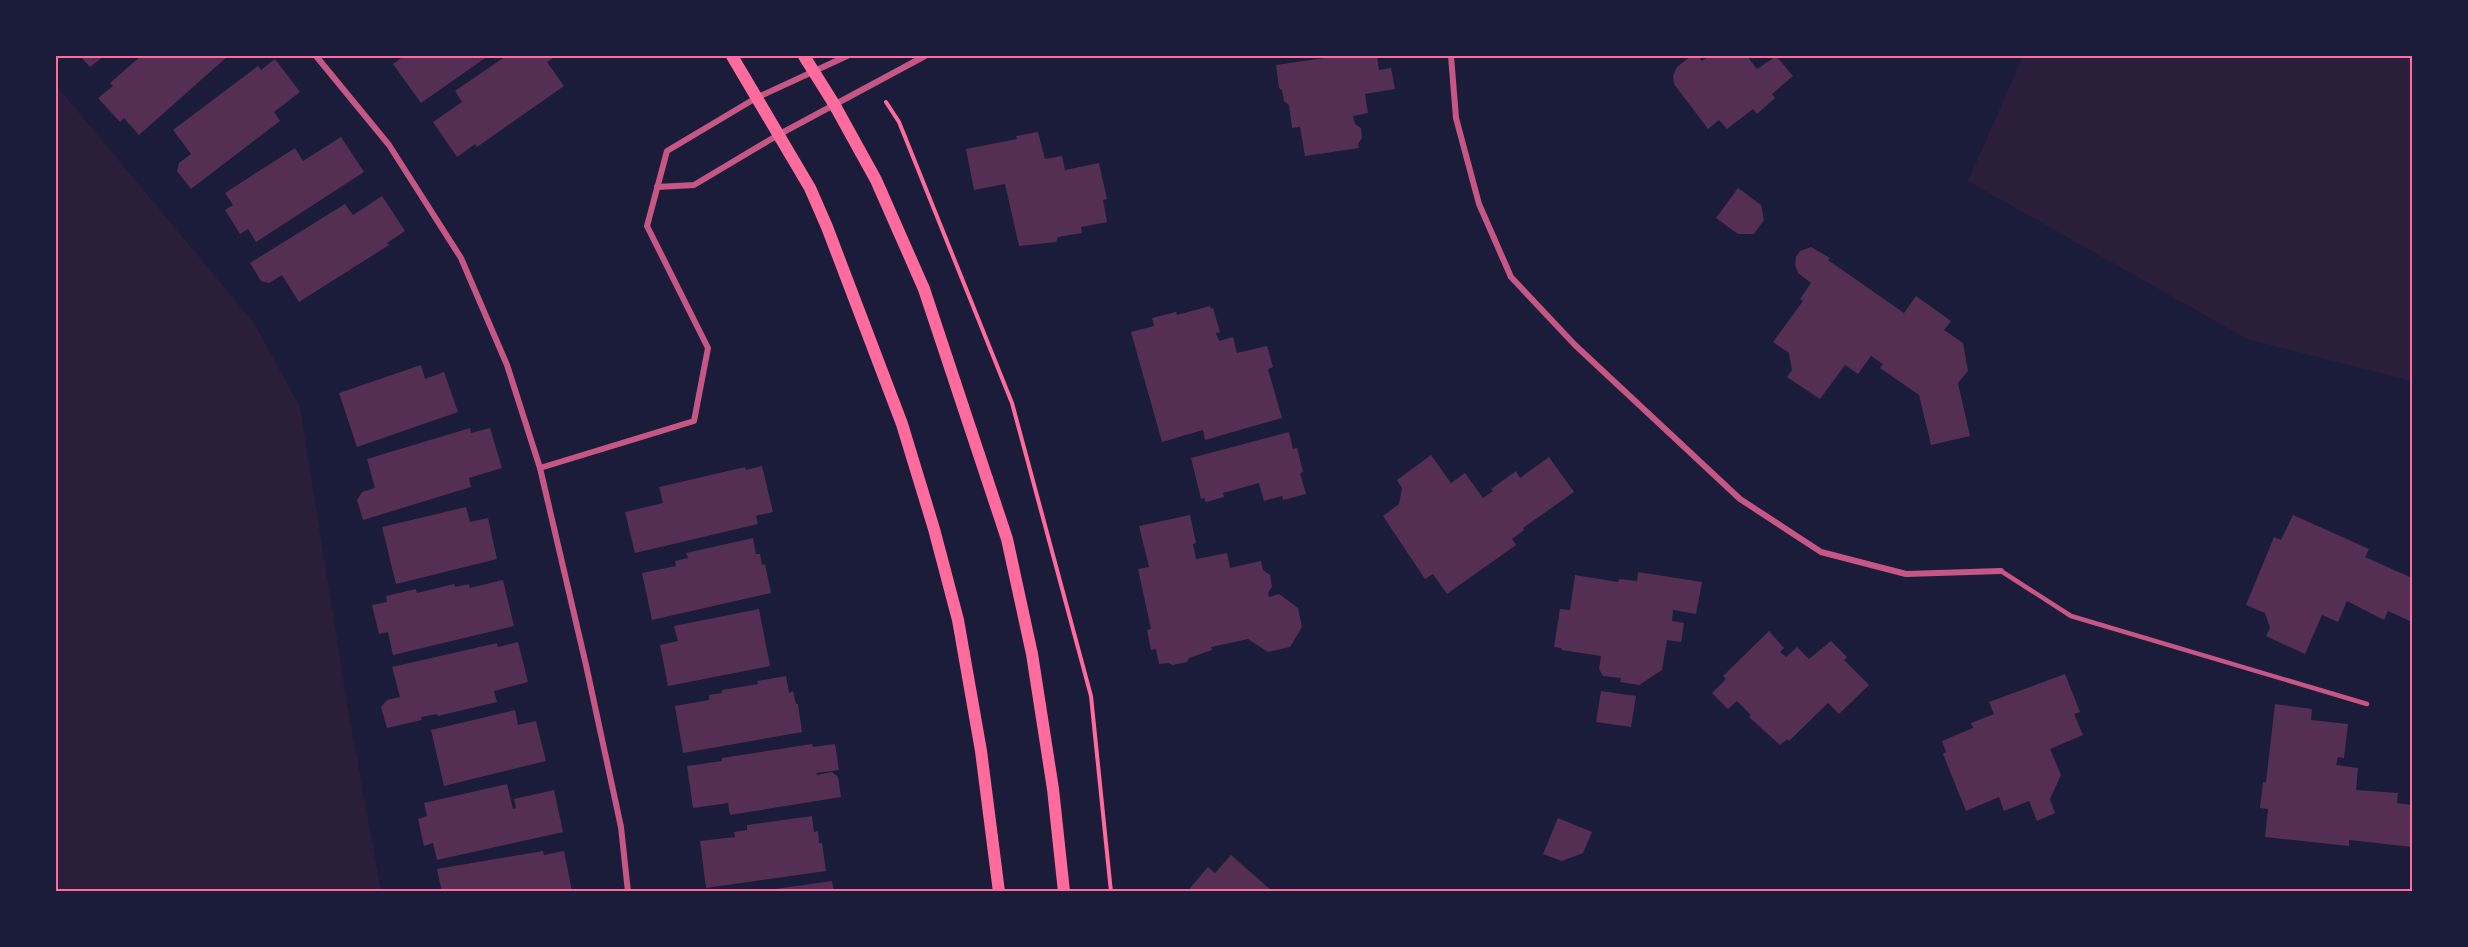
<svg xmlns="http://www.w3.org/2000/svg" width="2468" height="947" viewBox="0 0 2468 947" font-family="Bitter,serif">
<style>
.green{fill:#2a1e3b}
.building{fill:#542f53}
.lines{fill:none;stroke-linecap:round;stroke-linejoin:round}
.path{stroke:#ff6b9d;stroke-width:4}
.service{stroke:#c65784;stroke-width:4.5}
.minor{stroke:#c65784;stroke-width:6}
.secondary{stroke:#ff6b9d;stroke-width:12}
.neatline{fill:none;stroke:#ff6b9d;stroke-width:2}
</style>
<rect width="100%" height="100%" fill="#1b1b3a"/>
<!-- green -->
<g class="green">
<polygon points="2023,56 2412,56 2412,381 2247,339 1968,181"/>
<polygon points="56,85 254,323 300,407 347,703 381,891 56,891"/>
</g>
<!-- building -->
<g class="building">
<polygon points="80,56 104,56 90,67"/>
<polygon points="141,56 228,56 139,135 124,118 120,122 98,98 113,86 110,83"/>
<polygon points="404,56 488,56 421,103 393,64"/>
<polygon points="506,56 556,56 547,62 564,86 477,147 475,144 457,157 433,122 462,102 455,91"/>
<polygon points="1338,56 1377,56 1379,70 1391,68 1395,89 1365,94 1368,113 1353,116 1355,124 1361,128 1362,138 1358,144 1359,148 1305,156 1300,127 1292,128 1289,105 1284,101 1282,90 1279,88 1276,65"/>
<polygon points="1691,56 1698,56 1702,61 1709,56 1747,56 1757,69 1776,56 1793,76 1772,94 1775,98 1757,114 1753,109 1727,129 1719,120 1708,129 1674,84 1673,76 1677,67"/>
<polygon points="275,59 300,92 274,112 280,121 191,189 177,171 179,163 191,154 173,130 258,66 261,70"/>
<polygon points="1038,132 1045,159 1062,156 1065,170 1099,163 1107,199 1103,200 1107,222 1081,227 1082,233 1058,237 1056,242 1019,246 1005,184 974,190 966,149 1017,139 1016,136"/>
<polygon points="341,137 364,172 256,242 248,229 240,234 225,210 233,205 225,193 295,148 303,161"/>
<polygon points="1738,188 1761,205 1764,220 1754,234 1738,234 1716,218"/>
<polygon points="382,196 405,231 387,243 389,245 299,302 282,275 269,283 261,281 250,263 345,204 353,215"/>
<polygon points="1811,247 1830,258 1828,260 1904,313 1916,296 1951,321 1944,330 1963,343 1968,371 1958,383 1970,436 1931,445 1919,395 1880,368 1883,364 1871,356 1858,374 1845,365 1820,399 1787,377 1792,370 1789,353 1773,342 1803,301 1800,299 1811,283 1798,273 1795,265 1796,257 1800,251"/>
<polygon points="1210,306 1211,309 1213,308 1220,332 1216,333 1219,341 1233,337 1237,353 1267,346 1273,367 1268,369 1282,418 1205,440 1203,430 1162,442 1131,332 1154,326 1152,318 1176,312 1177,315"/>
<polygon points="421,365 425,379 444,372 458,412 357,447 339,393"/>
<polygon points="470,428 471,433 490,428 502,468 469,478 471,487 363,520 357,500 362,492 375,488 367,459"/>
<polygon points="1289,432 1293,449 1297,448 1303,472 1300,473 1306,494 1283,500 1282,496 1264,501 1259,483 1223,493 1224,497 1206,502 1204,498 1201,499 1191,458"/>
<polygon points="1431,455 1451,483 1465,473 1483,498 1493,491 1491,489 1516,471 1520,478 1549,457 1574,492 1523,528 1524,530 1512,539 1516,545 1447,594 1433,574 1425,579 1383,516 1399,504 1402,488 1397,480"/>
<polygon points="762,466 773,512 756,516 758,524 635,553 625,512 663,503 659,487 745,467 746,470"/>
<polygon points="466,507 470,522 488,518 497,559 396,584 382,527"/>
<polygon points="1190,515 1196,543 1193,544 1196,559 1227,553 1230,568 1261,561 1263,570 1270,575 1272,587 1268,593 1269,597 1279,594 1298,608 1302,627 1290,647 1268,652 1248,639 1211,647 1212,650 1189,658 1187,662 1173,665 1168,663 1159,664 1156,649 1151,650 1147,630 1151,629 1138,569 1149,567 1139,526"/>
<polygon points="2293,515 2369,549 2365,557 2412,578 2412,622 2388,611 2384,620 2347,601 2338,622 2322,615 2305,654 2266,636 2270,628 2265,613 2246,605 2274,537 2281,540"/>
<polygon points="753,538 756,554 760,554 762,565 765,564 771,593 652,620 642,573 676,566 675,561 688,558 686,553"/>
<polygon points="1638,572 1702,582 1696,614 1673,610 1672,621 1684,623 1681,642 1667,640 1662,670 1639,685 1620,682 1621,678 1603,676 1599,669 1601,656 1561,650 1562,648 1554,647 1560,609 1570,610 1575,575 1618,582 1619,579 1637,581"/>
<polygon points="503,580 514,626 393,655 388,632 379,634 372,605 387,602 386,596 416,589 417,593 454,584 455,587 469,584 470,588"/>
<polygon points="759,609 770,666 668,686 660,645 678,641 674,626"/>
<polygon points="1769,631 1784,648 1780,652 1786,657 1797,647 1809,659 1831,641 1847,657 1844,660 1869,685 1839,714 1828,703 1789,741 1787,739 1780,745 1749,717 1751,715 1737,701 1728,709 1712,693 1726,679 1723,676"/>
<polygon points="518,642 528,682 494,691 497,702 438,716 437,714 421,717 422,720 387,728 381,707 387,700 400,697 392,667 497,643 498,647"/>
<polygon points="2065,674 2080,712 2074,714 2083,735 2050,749 2061,775 2050,799 2055,813 2037,821 2029,801 2004,811 1999,797 1966,811 1943,754 1946,752 1942,741 1973,728 1971,723 1994,714 1989,702"/>
<polygon points="786,676 789,693 793,691 796,704 798,704 802,732 683,753 675,706 709,700 709,695 722,693 722,690 758,684 757,681"/>
<polygon points="1601,691 1636,696 1631,727 1596,722"/>
<polygon points="2275,704 2312,709 2311,720 2348,724 2344,758 2338,757 2336,765 2358,768 2356,790 2398,793 2397,803 2412,805 2412,847 2349,840 2349,846 2265,837 2268,809 2260,808 2263,782 2266,782"/>
<polygon points="515,710 518,725 536,721 546,761 444,786 431,730"/>
<polygon points="812,744 813,747 835,744 839,770 816,773 817,775 832,772 838,777 841,797 730,815 728,803 693,808 687,766 722,761 722,758"/>
<polygon points="507,784 513,809 516,808 514,799 554,790 563,832 437,860 433,843 424,846 418,819 427,816 424,803"/>
<polygon points="812,816 814,832 818,831 819,843 822,843 826,871 706,888 700,841 735,837 734,832 747,830 747,825"/>
<polygon points="1558,818 1592,832 1583,853 1562,861 1543,854"/>
<polygon points="543,851 544,855 564,851 572,891 442,892 437,869"/>
<polygon points="1231,855 1273,892 1191,892 1190,888 1208,867 1215,873"/>
<polygon points="832,881 834,892 768,892 768,890"/>
</g>
<g class="lines">
<!-- path -->
<polyline class="path" points="886,102 899,122 1012,403 1091,696 1111,892"/>
<!-- service -->
<polyline class="service" points="2001,571 2071,616 2367,704"/>
<!-- minor -->
<g class="minor">
<polyline points="316,56 389,145 461,258 507,365 540,468 586,665 621,827 628,892"/>
<polyline points="1451,56 1456,118 1479,204 1511,277 1575,345 1740,499 1821,552 1906,574 2001,571"/>
<polyline points="657,187 694,185 778,135 925,56"/>
<polyline points="540,468 694,421 708,348 647,226 667,151 756,98 847,56"/>
</g>
<!-- secondary -->
<g class="secondary">
<polyline points="732,56 810,188 827,227 902,424 934,529 958,620 981,751 999,892"/>
<polyline points="804,56 834,104 876,180 924,289 1007,539 1032,654 1053,789 1064,892"/>
</g>
</g>
<!-- border -->
<rect width="2468" height="947" fill="none" stroke="#1b1b3a" stroke-width="114"/>
<rect x="57" y="57" width="2354" height="833" class="neatline"/>
</svg>
